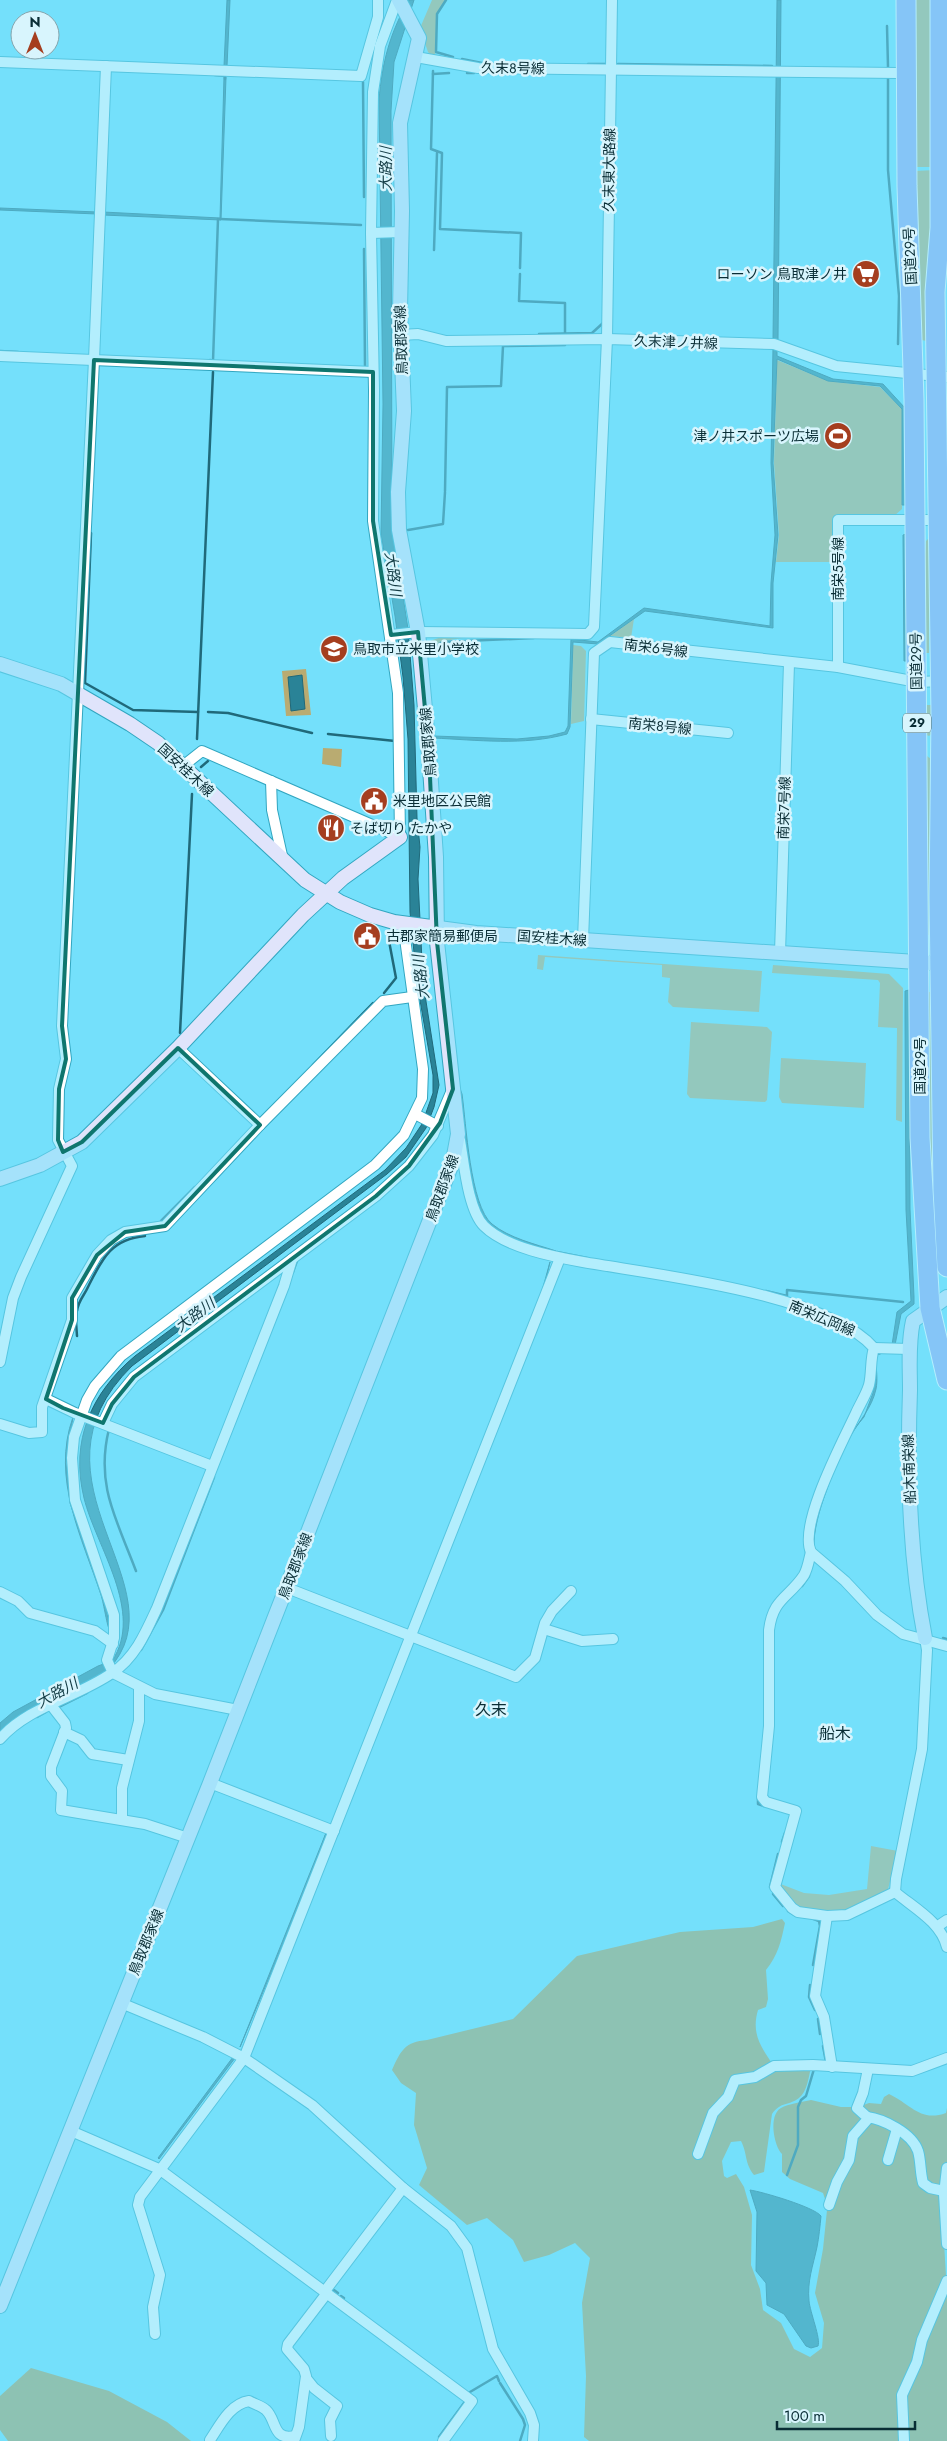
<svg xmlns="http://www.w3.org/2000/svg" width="947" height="2441" viewBox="0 0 947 2441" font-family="Jost,'Noto Sans JP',sans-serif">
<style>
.green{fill:#b9ab71}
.forest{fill:#ac9d5c}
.water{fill:#2a8397;stroke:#20697a}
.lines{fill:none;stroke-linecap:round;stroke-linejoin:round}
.stream{stroke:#20697a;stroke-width:2.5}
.street-casing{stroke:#32a6c0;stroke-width:12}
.secondary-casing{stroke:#32a6c0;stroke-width:16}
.highway-casing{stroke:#fff;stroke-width:21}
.street{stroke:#fff;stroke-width:10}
.secondary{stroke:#e0e4fb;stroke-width:14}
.highway{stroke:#99a5f1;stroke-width:19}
.marked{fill:none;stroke:#0f766e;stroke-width:4;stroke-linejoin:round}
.labels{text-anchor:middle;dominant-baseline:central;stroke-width:5;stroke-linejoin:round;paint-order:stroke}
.shield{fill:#d8f5fd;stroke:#476971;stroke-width:1}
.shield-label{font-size:12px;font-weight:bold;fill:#092d35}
.street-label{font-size:14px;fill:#092d35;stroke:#d8f5fd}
.poi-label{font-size:14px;fill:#092d35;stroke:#d8f5fd;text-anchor:start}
.water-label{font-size:15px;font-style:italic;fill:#143c45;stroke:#d8f5fd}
.quarter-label{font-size:16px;fill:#092d35;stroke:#d8f5fd}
</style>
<rect width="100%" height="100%" fill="#74e0fb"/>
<!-- green -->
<g class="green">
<polygon points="432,0 445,0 437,14 435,59 428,52 420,28"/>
<polygon points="912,0 933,0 935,167 913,167"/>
<polygon points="936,170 927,341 921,340 921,301 917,299 914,171"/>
<polygon points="777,360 828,381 880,387 902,409 902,509 894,516 834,516 834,562 776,562 779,535 774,463"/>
<polygon points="930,537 932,585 929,608 929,653 923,653 921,607 926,541"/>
<polygon points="634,619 631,638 610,636"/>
<path d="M444 636 505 638C480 639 436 631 426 659L425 646 430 641Z"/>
<polygon points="573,645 581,646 586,651 584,721 571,724"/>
<polygon points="306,669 311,715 286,716 282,671"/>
<polygon points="924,705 936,705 934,732 929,736 924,734"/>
<polygon points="323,748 342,749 341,767 322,764"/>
<polygon points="927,756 935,762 931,935 924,935 923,791"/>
<polygon points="538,955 762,971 759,1012 673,1007 668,1002 670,978 662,977 662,965 545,957 543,970 537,969"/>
<polygon points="773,965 889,974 903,988 902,1122 896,1120 897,1028 878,1027 880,983 878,980 772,973"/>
<polygon points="929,992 936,992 934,1211 938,1264 934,1264 929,1209"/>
<polygon points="691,1022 767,1027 772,1032 767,1100 765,1102 690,1098 687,1094"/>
<polygon points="781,1058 866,1063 864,1108 782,1103 779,1097"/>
<polygon points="871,1846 898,1851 887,1893 847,1911 836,1913 796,1908 778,1883 804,1893 829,1895 867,1889"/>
</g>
<!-- forest -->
<g class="forest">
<path d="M782 1919 785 1923C781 1942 778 1955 766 1970L768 1999 766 2007 758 2010C751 2034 761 2047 774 2066L763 2069 754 2076 734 2079 725 2098 713 2110 696 2154H699L713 2117 729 2098 736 2081 755 2079 764 2072 776 2068 811 2067C809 2076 807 2092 799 2098 789 2106 781 2101 772 2114L764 2172 754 2175C744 2162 748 2155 741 2141L731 2142 722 2161 724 2176 727 2178 736 2174 744 2187 752 2215 751 2265 760 2289 763 2310 781 2323 794 2349 810 2357 822 2348 824 2323 815 2293 823 2249 827 2210 833 2203 839 2182 850 2160 855 2138 869 2119 882 2121 895 2130 887 2160 888 2161 897 2131C920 2142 916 2162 921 2183L928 2189 941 2192 946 2276 900 2393 902 2441H589L584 2437 586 2376 582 2303 590 2258 575 2243 549 2255 524 2262 513 2240 487 2218 467 2225 419 2185 427 2168 414 2125 416 2093 401 2083 392 2070C401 2050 405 2042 427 2040L513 2019 577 1956 680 1932 753 1927Z"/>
<path d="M889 2094C912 2105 920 2122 946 2113L947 2108V2162L943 2171 942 2189 929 2186 917 2144 868 2116 858 2107 869 2103 881 2104 884 2097Z"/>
<path d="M811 2100 841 2107H855L865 2117 850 2147 827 2205 823 2193 790 2179 782 2172V2154C774 2146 768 2115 781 2108 788 2104 802 2102 811 2100Z"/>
<polygon points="947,2290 947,2441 908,2441 905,2400 924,2344"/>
<polygon points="31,2368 109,2391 167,2422 191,2441 8,2441 0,2430 0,2396"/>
</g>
<!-- water -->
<g class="water">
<polygon points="227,0 230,0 227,66 224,66"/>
<path d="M409 0H414L394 62 391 111 392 525 408 629 414 705 417 818 420 847 418 879 423 982 439 1085 434 1107 426 1128 406 1157 387 1174 132 1366C15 1481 186 1587 108 1670 101 1678 88 1683 79 1688 52 1703 26 1718 0 1733V1723L13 1712 98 1666 112 1661C145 1612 96 1547 84 1498 70 1441 91 1393 135 1356L385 1170 406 1148 422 1124 433 1093V1075L417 983 410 912 408 739 403 677 395 616 381 534 383 404 379 100C382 63 390 32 409 0Z"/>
<polygon points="777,0 781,0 778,340 773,340"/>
<polygon points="224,77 226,77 221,220 103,215 103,212 220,218"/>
<polygon points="0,208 97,212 97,214 0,210"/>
<path d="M773 348H777V356L833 379 883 384 905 408 906 505H902V409L880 386 828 381 777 359 773 463 778 535 773 583V628L645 611 598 644 573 642 570 727 567 734C524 746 477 740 433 738L434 736 517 739 549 736 565 732 568 726 571 639 598 642 644 608 770 626 771 583 775 535 771 463Z"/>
<polygon points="906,534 907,661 904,661 903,535"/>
<polygon points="302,675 305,709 291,711 288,677"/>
<polygon points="909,990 910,1209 914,1297 914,1304 901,1314 895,1345 892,1345 897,1312 911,1301 906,1210 905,1017 905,991"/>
<path d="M459 1086 462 1094C466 1122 470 1206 492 1224 509 1238 535 1244 556 1251L555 1252C535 1246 504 1240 489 1224 466 1201 464 1119 459 1086Z"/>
<polygon points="550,1262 543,1292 410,1629 409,1628 542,1291"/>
<path d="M878 1353H883L877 1355 876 1359C876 1369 878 1380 876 1389 872 1408 859 1421 850 1437 836 1463 813 1517 814 1546L812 1533 815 1522 838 1458 850 1434 864 1417 873 1393 874 1358Z"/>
<path d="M73 1417 66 1463 70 1503 106 1607 110 1631C107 1627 104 1604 101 1595 82 1537 51 1479 73 1417Z"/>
<polygon points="326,1833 302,1899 240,2047"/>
<polygon points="233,2057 235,2058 159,2159 158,2158"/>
<path d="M750 2190C763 2192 814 2207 821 2216 820 2226 819 2237 817 2247 813 2266 807 2281 809 2301 810 2312 821 2339 818 2346L811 2348 806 2346 784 2314 767 2305 766 2283 756 2271 757 2212Z"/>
</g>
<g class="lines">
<!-- stream -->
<g class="stream">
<polyline points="446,0 437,14 436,52 453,57"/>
<polyline points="887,26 888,67"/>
<polyline points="462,59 482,63"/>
<polyline points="588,64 606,64"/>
<polyline points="618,64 772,66"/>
<polyline points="433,71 431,149 442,153 440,229 521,233 520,268"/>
<polyline points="467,73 474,73"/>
<polyline points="433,74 449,73"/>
<polyline points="215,75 225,76 225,79"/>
<polyline points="888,79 888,170 899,296 898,344"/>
<polyline points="363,82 364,197"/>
<polyline points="220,219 361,225"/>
<polyline points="364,249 365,366"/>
<polyline points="434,250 437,153"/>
<polyline points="520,274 519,301 565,303 565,333"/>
<polyline points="539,334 592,333 603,323"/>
<polyline points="0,351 18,352"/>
<polyline points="210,360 213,361 218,219"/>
<polyline points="445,491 447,387 501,386 503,346 565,345"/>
<polyline points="408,530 443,524 445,492"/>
<polyline points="91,533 85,683 133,710 198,712"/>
<polyline points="426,660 429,651 442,642 534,638"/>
<polyline points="208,712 228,713 312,733"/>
<polyline points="328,734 395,741"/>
<polyline points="197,739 213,372"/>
<polyline points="201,767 208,761"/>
<polyline points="384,993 396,978 389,941"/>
<polyline points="180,1033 192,794"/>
<polyline points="313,1065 373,1003"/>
<polyline points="161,1221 195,1187"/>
<polyline points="557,1252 587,1258"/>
<polyline points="293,1272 298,1258"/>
<polyline points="766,1291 787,1296 787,1290 903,1302"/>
<path d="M77 1311C78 1301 84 1296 88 1287 102 1259 111 1239 145 1236"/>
<polyline points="76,1322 77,1336"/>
<path d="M109 1429C95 1485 117 1520 136 1571"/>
<polyline points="802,1586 809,1576"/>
<polyline points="943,1638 947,1639"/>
<polyline points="141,1650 163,1610 214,1477"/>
<polyline points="59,1707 87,1693"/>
<polyline points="37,1717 46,1712"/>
<polyline points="758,1798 758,1804 764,1806"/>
<polyline points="782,1842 785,1833"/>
<polyline points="770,1887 778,1854"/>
<polyline points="773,1894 783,1906"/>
<polyline points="788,1911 796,1916"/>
<polyline points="811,1918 819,1921 820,1926 813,1965"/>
<polyline points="810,1985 809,1997 815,2010"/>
<polyline points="818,2019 820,2034"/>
<polyline points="823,2046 826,2062"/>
<polyline points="787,2175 798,2145 798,2107 801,2100 806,2096 814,2069"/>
<polyline points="334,2290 338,2293"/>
<polyline points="341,2296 344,2298"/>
<polyline points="500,2383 523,2419 525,2425 520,2441"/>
<polyline points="470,2392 497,2376 499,2381"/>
<polyline points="439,2437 464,2403"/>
</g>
<!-- street casing -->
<g class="street-casing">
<g id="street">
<polyline points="416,57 478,68 898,73"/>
<polyline points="0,62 361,76 378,17 378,0"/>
<polyline points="371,233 401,232"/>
<polyline points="401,335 418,334 446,341 607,339 774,344 836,366 947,377"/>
<polyline points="0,356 373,372"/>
<polyline points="391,635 418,632 588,634 594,627 607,339 612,0"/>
<polyline points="838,667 838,520 941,520"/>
<polyline points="591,719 728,733"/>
<polyline points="183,766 202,751 400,837 398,693 373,521 374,390 371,233 373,92 380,46 397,0"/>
<polyline points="271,781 272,810 283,860"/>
<polyline points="583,940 594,653 610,642 838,667 917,682 945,681"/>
<polyline points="780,953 789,663"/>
<polyline points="178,1048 260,1125"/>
<polyline points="415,1114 438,1126"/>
<path d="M460 1140C464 1163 468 1210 484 1226 506 1248 555 1257 583 1262 656 1275 826 1293 874 1348 870 1360 872 1373 869 1385 866 1395 860 1404 856 1413 843 1441 798 1525 811 1552L845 1581 877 1615 903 1634 947 1646"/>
<polyline points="874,1348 909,1349"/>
<polyline points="0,1362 13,1298 21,1277 72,1166 58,1140 59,1089 66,1059 62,1026 94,360 106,66"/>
<polyline points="46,1399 75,1413 212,1466"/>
<polyline points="103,1423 112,1404 134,1377 376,1196 409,1166 433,1135 452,1090"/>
<polyline points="0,1424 29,1433 42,1432 42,1407 72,1320 72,1298 97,1255 111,1240 125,1232 165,1226 260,1125 383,1001 412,997"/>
<path d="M811 1552C809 1559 808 1568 804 1575 789 1598 773 1598 769 1630V1726L762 1797 766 1802 796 1811 775 1887 792 1908 798 1912 827 1916 847 1915 895 1892"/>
<polyline points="287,1588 516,1677 535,1658 545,1623 552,1611 571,1591"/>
<polyline points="0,1592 18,1601 30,1613 95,1631 113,1644"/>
<polyline points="544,1629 582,1641 613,1639"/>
<polyline points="51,1705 65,1723 66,1728 51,1767 51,1776 62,1791 61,1810 145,1824 188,1838"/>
<polyline points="238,1710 155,1694 113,1673 107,1660 114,1638 114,1615 75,1500 72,1458 74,1437 87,1400 95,1386 121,1356 375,1165 404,1135 422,1098 423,1069 403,924"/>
<polyline points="64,1732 81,1740 92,1754 128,1760"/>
<path d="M0 1739C29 1706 76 1698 112 1673 135 1658 146 1632 157 1608L284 1286 292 1259"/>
<polyline points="210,1783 334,1831"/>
<polyline points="122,1820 122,1788 139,1721 139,1687"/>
<polyline points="895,1892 896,1879 922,1749 927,1650 925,1638"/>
<path d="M895 1892C914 1908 941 1922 947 1947"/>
<polyline points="827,1916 815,1996 824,2017 832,2067"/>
<polyline points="938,1926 947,1920"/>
<polyline points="121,2003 203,2037 244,2058 312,2105 403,2188 451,2226 467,2248 493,2349 530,2413 534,2425 533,2441"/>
<path d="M867 2117C883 2119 912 2133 918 2151 921 2161 920 2172 923 2183L930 2188 944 2191"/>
<polyline points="71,2131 159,2169 472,2401 443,2441"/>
<polyline points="698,2154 713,2113 728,2097 735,2080 755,2077 774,2066 813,2065 912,2071 947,2058"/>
<polyline points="888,2160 897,2129"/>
<polyline points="947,2168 944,2194 947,2244"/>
<polyline points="829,2205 837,2182 849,2160 853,2136 867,2120 867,2117 857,2108 863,2093 868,2069"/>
<polyline points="325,2291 403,2188"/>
<polyline points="155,2334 153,2307 160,2275 138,2205 140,2197 244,2058 560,1258"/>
<polyline points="306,2378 314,2388 337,2406 330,2420 331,2436"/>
<path d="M210 2440C220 2425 230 2404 249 2401 254 2404 262 2406 266 2410 277 2420 272 2441 295 2436"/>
<polyline points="294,2441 299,2427 306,2376 304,2369 287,2349 288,2344 327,2293"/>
<polyline points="904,2441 902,2395 917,2362 922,2340 947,2281"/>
</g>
</g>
<!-- secondary casing -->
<g class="secondary-casing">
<g id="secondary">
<polyline points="0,664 61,684 130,724 158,743 305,880 340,902 370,915 394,922 476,933 947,964"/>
<polyline points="0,1179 40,1165 82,1142 178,1048 303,915 343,878 400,837"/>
<path d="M925 1638C909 1556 907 1473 910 1390 910 1367 908 1344 913 1321L947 1297"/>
<polyline points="0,2306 210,1783 453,1161 458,1134 437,942 436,857 429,753 418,632 399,530 398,492 404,411 400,311 402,211 400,123 419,38 399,0"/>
</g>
</g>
<!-- highway casing -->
<g class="highway-casing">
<g id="highway">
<polyline points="906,0 907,186 914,400 920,1138 930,1308 947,1380"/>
<polyline points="940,0 940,228 935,292 941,715 939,897 943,1190 947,1267"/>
</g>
</g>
<!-- street -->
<use href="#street" class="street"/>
<!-- secondary -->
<use href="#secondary" class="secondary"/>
<!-- highway -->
<use href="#highway" class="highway"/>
</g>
<!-- marked area -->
<path d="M0 0H947V2441H0ZM94 360 373 372V521L391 635 418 632 429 753 437 942 453 1089 440 1123 409 1166 376 1196 134 1377 112 1404 103 1423 63 1408 46 1399 72 1320V1298L97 1255 125 1232 165 1226 260 1125 178 1048 82 1142 63 1152 58 1140 59 1089 66 1059 62 1026Z" fill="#74e0fb" fill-opacity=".55" fill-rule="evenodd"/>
<path class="marked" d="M94 360 373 372V521L391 635 418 632 429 753 437 942 453 1089 440 1123 409 1166 376 1196 134 1377 112 1404 103 1423 63 1408 46 1399 72 1320V1298L97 1255 125 1232 165 1226 260 1125 178 1048 82 1142 63 1152 58 1140 59 1089 66 1059 62 1026Z"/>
<!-- icons -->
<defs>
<g id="supermarket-disc" transform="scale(1.4375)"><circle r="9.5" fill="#a53e1f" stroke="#d8f5fd"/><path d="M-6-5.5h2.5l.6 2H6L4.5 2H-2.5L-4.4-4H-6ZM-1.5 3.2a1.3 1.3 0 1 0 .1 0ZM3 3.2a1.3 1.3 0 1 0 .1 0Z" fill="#fff"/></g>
<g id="stadium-disc" transform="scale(1.4375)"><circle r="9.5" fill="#a53e1f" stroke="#d8f5fd"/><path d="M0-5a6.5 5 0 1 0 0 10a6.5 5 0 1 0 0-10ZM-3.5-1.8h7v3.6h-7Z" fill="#fff"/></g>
<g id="school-disc" transform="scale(1.4375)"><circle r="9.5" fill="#a53e1f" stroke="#d8f5fd"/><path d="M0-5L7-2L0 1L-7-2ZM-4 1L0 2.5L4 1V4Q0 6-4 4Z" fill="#fff"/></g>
<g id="civic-disc" transform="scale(1.4375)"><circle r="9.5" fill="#a53e1f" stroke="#d8f5fd"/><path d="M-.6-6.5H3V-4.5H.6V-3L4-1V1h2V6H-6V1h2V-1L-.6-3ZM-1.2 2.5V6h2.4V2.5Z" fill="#fff"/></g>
<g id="restaurant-disc" transform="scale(1.4375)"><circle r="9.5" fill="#a53e1f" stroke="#d8f5fd"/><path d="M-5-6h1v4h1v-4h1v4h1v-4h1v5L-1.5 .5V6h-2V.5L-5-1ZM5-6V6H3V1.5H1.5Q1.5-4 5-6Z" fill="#fff"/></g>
</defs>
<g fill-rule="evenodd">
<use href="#supermarket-disc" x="866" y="274"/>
<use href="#stadium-disc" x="838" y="436"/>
<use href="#school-disc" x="334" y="649"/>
<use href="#civic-disc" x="374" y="801"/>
<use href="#restaurant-disc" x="331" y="828"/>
<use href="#civic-disc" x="367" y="936"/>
</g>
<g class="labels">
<!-- shield labels -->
<rect class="shield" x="903" y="713.5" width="28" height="19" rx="4"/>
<g class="shield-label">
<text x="917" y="723">29</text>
</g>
<!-- street labels -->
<g class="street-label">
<text transform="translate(513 68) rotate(1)">久末8号線</text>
<text transform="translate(609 170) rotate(-89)">久末東大路線</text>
<text transform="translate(910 256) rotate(-93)">国道29号</text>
<text transform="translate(401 340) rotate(-92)">鳥取郡家線</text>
<text transform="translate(676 342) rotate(2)">久末津ノ井線</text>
<text transform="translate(838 569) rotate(-90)">南栄5号線</text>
<text transform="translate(656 648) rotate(7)">南栄6号線</text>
<text transform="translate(916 661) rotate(-91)">国道29号</text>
<text transform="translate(660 726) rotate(6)">南栄8号線</text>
<text transform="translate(428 742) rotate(-95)">鳥取郡家線</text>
<text transform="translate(186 770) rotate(43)">国安桂木線</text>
<text transform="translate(784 808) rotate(-88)">南栄7号線</text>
<text transform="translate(552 938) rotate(4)">国安桂木線</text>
<text transform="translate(920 1066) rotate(-90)">国道29号</text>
<text transform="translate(442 1188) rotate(-70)">鳥取郡家線</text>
<text transform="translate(822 1318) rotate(23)">南栄広岡線</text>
<text transform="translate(909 1469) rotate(-92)">船木南栄線</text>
<text transform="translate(295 1566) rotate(-69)">鳥取郡家線</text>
<text transform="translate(146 1942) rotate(-68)">鳥取郡家線</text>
</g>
<!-- poi labels -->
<g class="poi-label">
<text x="847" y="274" text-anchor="end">ローソン 鳥取津ノ井</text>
<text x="819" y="436" text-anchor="end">津ノ井スポーツ広場</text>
<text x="353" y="649">鳥取市立米里小学校</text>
<text x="393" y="801">米里地区公民館</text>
<text x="350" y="828">そば切り たかや</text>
<text x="386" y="936">古郡家簡易郵便局</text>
</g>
<!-- water labels -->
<g class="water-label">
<text transform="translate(386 169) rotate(-90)">大路川</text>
<text transform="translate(393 574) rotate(82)">大路川</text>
<text transform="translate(421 977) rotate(-97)">大路川</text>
<text transform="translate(195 1315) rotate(-37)">大路川</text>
<text transform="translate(57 1693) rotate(-29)">大路川</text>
</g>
<!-- quarter labels -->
<g class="quarter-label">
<text x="491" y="1709">久末</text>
<text x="835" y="1733">船木</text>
</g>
</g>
<!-- north arrow -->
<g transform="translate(35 35)"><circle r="24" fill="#d8f5fd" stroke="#85a5ad"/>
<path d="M0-4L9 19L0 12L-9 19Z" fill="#a53e1f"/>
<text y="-8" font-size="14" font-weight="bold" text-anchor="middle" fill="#092d35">N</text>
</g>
<!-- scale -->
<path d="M777 2421v8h138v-8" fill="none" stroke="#092d35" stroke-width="2.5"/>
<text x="784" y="2421" font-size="15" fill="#092d35" stroke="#d8f5fd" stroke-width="4" paint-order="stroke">100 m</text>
</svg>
